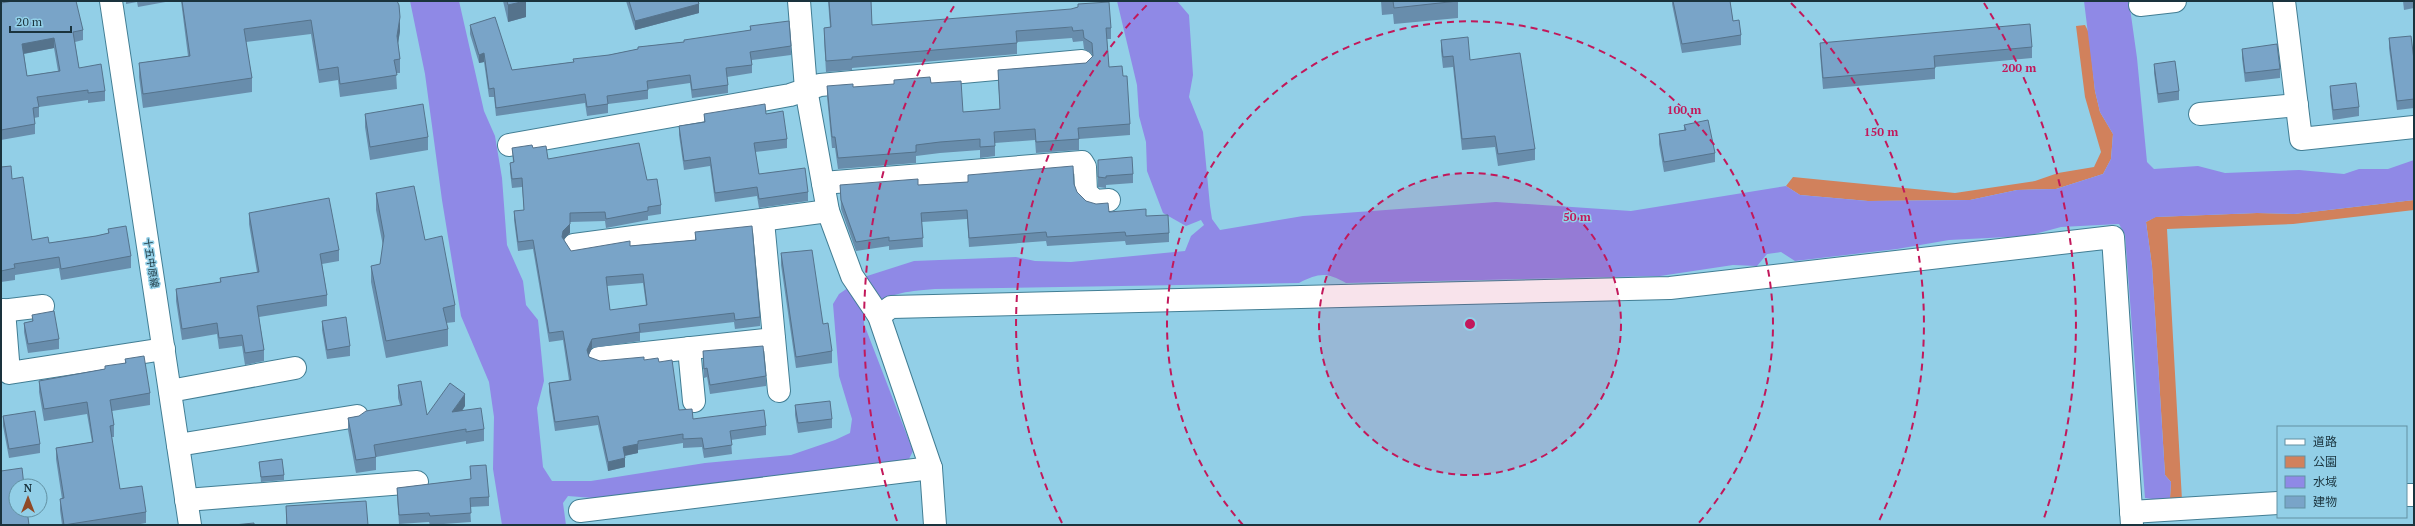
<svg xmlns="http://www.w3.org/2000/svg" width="2415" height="526" viewBox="0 0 2415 526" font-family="'PT Serif','Noto Sans JP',serif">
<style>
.green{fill:#d1815c}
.water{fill:#8f89e6}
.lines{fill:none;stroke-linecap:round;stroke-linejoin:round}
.minor-casing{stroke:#427e94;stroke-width:24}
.secondary-casing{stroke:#427e94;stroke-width:24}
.minor{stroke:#fff;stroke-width:22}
.secondary{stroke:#fff;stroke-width:22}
.wall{fill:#688dac;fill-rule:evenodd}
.shaded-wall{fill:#55738c}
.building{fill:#79a4c8;stroke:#55738c;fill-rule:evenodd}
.ring{fill:none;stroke:#c2185b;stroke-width:2;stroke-dasharray:7 5}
.labels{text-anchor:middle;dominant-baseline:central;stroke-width:3;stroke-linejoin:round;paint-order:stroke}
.street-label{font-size:10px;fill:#1a333d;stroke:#92cfe7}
.centre{fill:#c2185b;stroke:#92cfe7;stroke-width:2}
.ring-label{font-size:12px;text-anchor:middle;font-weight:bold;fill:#c2185b;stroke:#92cfe7;stroke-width:3;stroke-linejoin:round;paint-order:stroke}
</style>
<rect width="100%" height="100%" fill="#92cfe7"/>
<!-- green -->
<g class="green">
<polygon points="2085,25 2089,33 2095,91 2100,112 2113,134 2111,159 2103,174 2056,189 2017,190 1970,200 1868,201 1800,195 1786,186 1793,177 1955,193 2035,181 2058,173 2094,167 2101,152 2085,97 2076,26"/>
<polygon points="2414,200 2414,210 2293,224 2167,229 2182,500 2170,498 2171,482 2165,475 2152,266 2146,222 2155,217 2257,213 2294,214"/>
</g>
<!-- water -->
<path class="water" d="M410 1H459L484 111 495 136 502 178 507 245 523 281 526 305 538 320 544 381 537 408 543 467 552 481H591L705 463 791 455 835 440 850 433 852 419 839 376 833 304 839 294 864 277 914 261 1016 257 1035 261 1071 262 1185 251 1191 236 1204 225 1201 220 1186 226 1163 213 1147 171 1146 142 1139 116 1137 85 1117 1H1177L1189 15 1193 75 1189 97 1203 132 1210 206 1212 219 1220 230 1303 216 1496 202 1631 211 1786 186 1800 195 1868 201 1970 200 2017 190 2056 189 2103 174 2111 159 2113 134 2100 112 2095 91 2084 1H2129L2137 58 2147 162 2154 169 2198 166 2225 173 2299 170 2344 174 2359 169H2388L2414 160V200L2294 214 2257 213 2156 217 2146 222 2152 266 2165 475 2171 482 2170 498 2160 500 2145 498 2125 235 2119 224 2061 227 2027 236 1949 240 1897 249 1795 261 1781 252 1767 254 1757 266 1733 265 1660 276 1346 283C1326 272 1319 273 1299 283L935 289C902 292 891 292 864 312V324L913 451 909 459 808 476 593 498 568 496 563 503 566 525H502L493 469 494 417 489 382 461 316 442 200 425 74Z"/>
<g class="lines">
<!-- minor casing -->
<g class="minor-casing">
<g id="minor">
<polyline points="799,1 806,89 828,211 852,276 879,316 931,468 935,525"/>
<polyline points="2284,1 2301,139 2414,127"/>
<polyline points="2140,5 2175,1"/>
<polyline points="2200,114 2297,105"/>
<polyline points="509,145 790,95 820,85 1082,61"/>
<polyline points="823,183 1082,162 1085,167 1086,192 1095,201 1109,200"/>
<polyline points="763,221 779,391"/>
<polyline points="574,245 828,211"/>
<polyline points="4,310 9,373 164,349"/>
<polyline points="1,311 43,306"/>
<polyline points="879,316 891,307 1670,288 2113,237 2132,525"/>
<polyline points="689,348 694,401"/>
<polyline points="599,358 774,339"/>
<polyline points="170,391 295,368"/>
<polyline points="178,445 357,416"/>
<polyline points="2406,495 2414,495"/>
<polyline points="186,500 417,482"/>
<polyline points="580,511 931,468"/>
<polyline points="2131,512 2278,503"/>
</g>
</g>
<!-- secondary casing -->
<g class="secondary-casing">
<polyline id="secondary" points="111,1 190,525"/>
</g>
<!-- minor -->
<use href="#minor" class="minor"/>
<!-- secondary -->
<use href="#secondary" class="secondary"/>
</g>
<!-- wall -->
<g class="wall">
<polygon points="126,1 171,1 138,7 137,2 126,4"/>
<polygon points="181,1 397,1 400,31 398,43 400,59 400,73 396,73 397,89 340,97 338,80 319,83 311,34 246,42 252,78 252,92 143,108 139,77 139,63 188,56"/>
<polygon points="503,1 526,1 526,17 508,22"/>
<polygon points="626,1 698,1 699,13 635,30"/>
<polygon points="828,1 871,1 872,25 1111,28 1111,39 1107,39 1109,67 1123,76 1130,124 1130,135 1079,139 1079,150 1036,153 1035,140 995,143 995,156 980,158 980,150 940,153 916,156 916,163 838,169 835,148 832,148 827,97 827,86 853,87 931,83 963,112 1000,109 998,81 998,70 1086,63 1093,56 1092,54 1084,49 1083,41 1073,42 1072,38 1017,42 1017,54 852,68 852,70 826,72 824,39 824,28 830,27"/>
<polygon points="1381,1 1458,1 1458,18 1394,24 1393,14 1382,15"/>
<polygon points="1672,1 1730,1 1733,21 1741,35 1741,45 1682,53 1672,4"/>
<polygon points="2403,1 2414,1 2414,8 2404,10"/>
<path d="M1 3 83 30V40L75 42 79 68 105 91V101L88 103V100L39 107V117L34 118 35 124V134L1 140ZM54 48 58 71 27 76 24 54Z"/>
<polygon points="470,25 512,70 573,62 638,49 638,47 684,42 750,30 750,26 791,46 791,55 752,60 752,73 727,77 728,85 728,93 692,98 690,83 648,89 648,99 608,104 608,113 587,116 585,103 496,116 494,97 489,97 484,62 479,63 470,34"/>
<polygon points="2389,38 2414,60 2414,108 2397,110 2389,48"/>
<polygon points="1441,40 1470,60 1535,149 1535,160 1498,166 1495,147 1462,150 1453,67 1443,68 1441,51"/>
<polygon points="1820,43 2032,47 2032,58 1935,67 1935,79 1823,89 1820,54"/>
<polygon points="2242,49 2280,69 2280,78 2245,82 2242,58"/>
<polygon points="2154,64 2179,91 2179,100 2158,103 2154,73"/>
<polygon points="2330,86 2359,107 2359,116 2333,120 2330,95"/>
<polygon points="365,114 428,137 428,150 370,160 365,127"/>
<polygon points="704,114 766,114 787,139 787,148 755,152 759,174 808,192 808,201 759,208 757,196 715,202 710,166 684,170 679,135 679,126 704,123"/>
<polygon points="1684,125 1715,153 1715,162 1664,172 1659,144 1659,134 1684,130"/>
<path d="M512 148H533L548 159 647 180 661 205V214L648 216V220L606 228 605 221 570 222V233L563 239 571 251 695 240V232L760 317V326L735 329 734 322 640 333V341L592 348 589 355V357L600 361 644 360 659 362 679 410 693 419 766 426V435L731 440 732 454 704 458 702 447 683 448V443L638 450V453L625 456V467L608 471 598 425 555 431 549 392V383L569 380 563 340 549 342 533 249 518 251 514 220V211L524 210 522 187 512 188 510 172V163L513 162ZM643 283 646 305 610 310 607 286Z"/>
<polygon points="1098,160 1133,174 1133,183 1106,185 1106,188 1098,187"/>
<polygon points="1,167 12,179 32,240 49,243 96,236 108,233 108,229 131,256 131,268 61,280 59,268 15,275 15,280 1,282"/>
<polygon points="968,175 1074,184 1077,192 1086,201 1109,212 1146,216 1169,233 1169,242 1126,245 1125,241 1047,246 1046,241 969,247 967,219 922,222 923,247 889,250 889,246 856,251 841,209 840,185 918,185 968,182"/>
<polygon points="376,193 425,240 455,305 455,322 446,323 448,329 448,346 386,358 371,282 371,266 380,264 383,246 376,210"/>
<polygon points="249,213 339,250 339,261 322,264 327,295 327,306 259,317 264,350 264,361 245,365 242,346 219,349 217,334 182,340 176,301 176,289 220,282 220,278 257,272 249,224"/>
<polygon points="781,253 823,324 832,351 832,363 796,368 781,265"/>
<polygon points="32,315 59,339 59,349 28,353 24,332 24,323 32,321"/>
<polygon points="322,321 350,346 350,356 327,359 322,330"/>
<polygon points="703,351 766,376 766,386 710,394 707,377 704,378 703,360"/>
<polygon points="125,359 150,393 150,405 112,411 114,425 114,437 111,437 120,489 146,512 146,523 135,525 62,525 60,510 60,499 62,499 56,459 56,448 92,442 87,414 44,421 39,392 39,381 105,369 125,363"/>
<polygon points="398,385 427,415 465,406 462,411 484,429 484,441 466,444 466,441 376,457 376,470 356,473 348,430 348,418 359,416 400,405 398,398"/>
<polygon points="795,405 832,419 832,428 798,433 795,415"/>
<polygon points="3,416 40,444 40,453 9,458 3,426"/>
<polygon points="259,462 284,475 284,480 261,482"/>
<polygon points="470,466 489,497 489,506 470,507 471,522 430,525 429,522 399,524 397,497 397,488 471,479"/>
<polygon points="286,506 368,525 286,525"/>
</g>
<!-- shaded-wall -->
<g class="shaded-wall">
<polygon points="525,1 526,1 526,17 508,22 508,5"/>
<polygon points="699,4 699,13 635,30 635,21"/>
<polygon points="400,17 400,31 397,50 397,36"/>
<polygon points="54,38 54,48 22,54 22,44"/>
<polygon points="484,53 484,62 479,63 479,55"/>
<polygon points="570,224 570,233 563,240 562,237 563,231"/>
<polygon points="592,339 592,348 587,359 587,350"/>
<polygon points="465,394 465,406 452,424 452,412"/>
<polygon points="638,444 638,453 623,456 623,447"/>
<polygon points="625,458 625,467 608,471 608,462"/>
</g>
<!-- building -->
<g class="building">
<path d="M13 1H76L83 30 73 32 79 68 101 64 105 91 88 93V90L37 97 39 107 33 108 35 124 1 130V3ZM54 38 60 71 27 76 22 44Z"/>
<polygon points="182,1 397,1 399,5 400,17 397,36 400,59 394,60 397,75 340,84 338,67 319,70 311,20 244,29 252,78 143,94 139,63 190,56"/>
<polygon points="507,1 525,1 508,5"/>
<polygon points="629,1 698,1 699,4 635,21"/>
<polygon points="829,1 871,1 872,25 1071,9 1078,7 1078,4 1109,2 1111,28 1106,28 1109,67 1122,66 1123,76 1127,76 1130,124 1078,128 1079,139 1036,142 1035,129 994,132 995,146 980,147 980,139 940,142 916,145 916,152 838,158 835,137 832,137 827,86 853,84 853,87 894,84 894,80 930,77 931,83 961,81 963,112 1000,109 998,70 1086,63 1093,56 1092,43 1084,38 1083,30 1073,31 1072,27 1016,31 1017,43 852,57 852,59 826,61 824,28 831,27"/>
<polygon points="1393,1 1458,1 1394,8"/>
<polygon points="1673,1 1730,1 1733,21 1739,20 1741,35 1682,44"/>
<polygon points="495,17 512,70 574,62 573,59 609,55 638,49 638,47 684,42 684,40 751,30 750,26 789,21 791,46 750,52 752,65 726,68 728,85 692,90 690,75 647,81 648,90 607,96 608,104 587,107 585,94 496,108 494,88 489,89 484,53 479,55 470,25"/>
<polygon points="2030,24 2032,47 1934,56 1935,68 1823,78 1820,43"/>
<polygon points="2411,36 2414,60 2414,99 2397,101 2389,38"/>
<polygon points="1468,37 1470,60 1520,53 1535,149 1498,154 1495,136 1462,139 1453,56 1443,57 1441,40"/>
<polygon points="2277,44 2280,69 2245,73 2242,49"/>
<polygon points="2175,61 2179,91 2158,94 2154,64"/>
<polygon points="2356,83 2359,107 2333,110 2330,86"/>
<polygon points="423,104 428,137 370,147 365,114"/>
<polygon points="765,104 766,114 783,111 787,139 754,143 759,174 805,168 808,192 759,199 757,187 715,193 710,157 684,161 679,126 705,122 704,114"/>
<polygon points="1708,120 1715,153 1664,162 1659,134 1686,130 1684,125"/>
<path d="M639 143 647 180 657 179 661 205 648 207V211L606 219 605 212 570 213V224L563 231 562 237 571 251 630 241V246L696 240 695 232 752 226 760 317 735 320 734 313 639 324 640 332 592 339 587 350 589 357 600 361 644 357V360L658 358 659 362 672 360 679 410 692 409 693 419 764 410 766 426 730 431 732 445 704 449 702 438 683 439V434L638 441V444L623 447 625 458 608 462 598 416 555 422 549 383 571 380 563 331 549 333 533 240 518 242 514 211 524 210 522 178 512 179 510 163 514 162 512 148 532 145 533 148 546 146 548 159ZM643 274 647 305 610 310 606 277Z"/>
<polygon points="1132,157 1133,174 1106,176 1106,178 1098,177 1098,160"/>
<polygon points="11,166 12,179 23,177 32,240 48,237 49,243 96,236 109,233 108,229 126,226 131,256 61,269 59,257 14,264 15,268 1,271 1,167"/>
<polygon points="1073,166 1074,184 1077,192 1086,201 1096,204 1108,203 1109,212 1146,209 1146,216 1168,215 1169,233 1126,236 1125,232 1047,237 1046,232 969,238 967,210 921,213 923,238 889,241 889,237 856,242 841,200 840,185 918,179 918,185 968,182 968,175"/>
<polygon points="414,186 425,240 442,236 455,305 443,308 448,329 386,341 371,266 380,264 384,236 376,193"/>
<polygon points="329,198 339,250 320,254 327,295 257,306 264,350 245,353 242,335 219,338 217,323 182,329 176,289 221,282 220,278 259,272 249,213"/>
<polygon points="812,250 823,324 828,323 832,351 796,357 781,253"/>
<polygon points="54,311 59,339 28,344 24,323 33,321 32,315"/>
<polygon points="346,317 350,346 327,350 322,321"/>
<polygon points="763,346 766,376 710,385 707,368 704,369 703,351"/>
<polygon points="144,356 150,393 110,400 114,425 110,426 120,489 142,486 146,512 64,525 60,499 64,498 56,448 93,442 87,402 44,409 39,381 105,369 105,366 126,363 125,359"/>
<polygon points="421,381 427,415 450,383 465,394 452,412 481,408 484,429 466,432 466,429 374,445 376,457 356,460 348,418 359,416 366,411 402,405 398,385"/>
<polygon points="830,401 832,419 798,423 795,405"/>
<polygon points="35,411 40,444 9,449 3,416"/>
<polygon points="282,459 284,475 261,477 259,462"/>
<polygon points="486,465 489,497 470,498 471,513 430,516 429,513 399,515 397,488 471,479 470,466"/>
<polygon points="22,468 24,486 16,486 16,510 27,510 29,525 1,525 1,471"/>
<polygon points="366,501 368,525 287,525 286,506"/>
<polygon points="254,523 254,525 234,525"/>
</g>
<!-- distance rings -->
<circle cx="1470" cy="324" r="151" fill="#c2185b" fill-opacity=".12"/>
<g class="ring">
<circle cx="1470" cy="324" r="151"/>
<path d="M1243 525A303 303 0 1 1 1697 525"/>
<path d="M1062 523A454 454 0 0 1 1149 3M1791 3A454 454 0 0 1 1878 523"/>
<path d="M897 521A606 606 0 0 1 956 3M1984 3A606 606 0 0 1 2043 521"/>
</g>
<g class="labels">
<!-- street labels -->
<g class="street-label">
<text transform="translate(151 263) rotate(81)">十五中原線</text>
</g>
</g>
<circle cx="1470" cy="324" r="6" class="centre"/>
<g class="ring-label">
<text x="2019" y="72">200 m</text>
<text x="1684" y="114">100 m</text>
<text x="1881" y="136">150 m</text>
<text x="1577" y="221">50 m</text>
</g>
<!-- border -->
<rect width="2415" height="526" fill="none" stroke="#1a333d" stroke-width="4"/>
<!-- legend -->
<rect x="2277" y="426" width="130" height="92" fill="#92cfe7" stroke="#6291a3"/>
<rect x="2285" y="439" width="20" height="6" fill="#ffffff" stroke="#6291a3"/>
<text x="2313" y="446" font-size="12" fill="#1a333d">道路</text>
<rect x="2285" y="456" width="20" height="12" fill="#d1815c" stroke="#6291a3"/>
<text x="2313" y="466" font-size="12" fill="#1a333d">公園</text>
<rect x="2285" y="476" width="20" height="12" fill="#8f89e6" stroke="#6291a3"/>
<text x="2313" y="486" font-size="12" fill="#1a333d">水域</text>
<rect x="2285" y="496" width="20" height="12" fill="#79a4c8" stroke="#6291a3"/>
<text x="2313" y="506" font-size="12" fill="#1a333d">建物</text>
<!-- north arrow -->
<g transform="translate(28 498)"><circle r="19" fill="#92cfe7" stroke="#6291a3"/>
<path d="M0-3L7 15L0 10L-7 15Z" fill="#904926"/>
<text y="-6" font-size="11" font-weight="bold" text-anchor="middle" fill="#1a333d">N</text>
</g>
<!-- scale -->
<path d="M10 26v6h61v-6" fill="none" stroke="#1a333d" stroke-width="2"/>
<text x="16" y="26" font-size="12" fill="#1a333d" stroke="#92cfe7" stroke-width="3" paint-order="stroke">20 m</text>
</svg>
